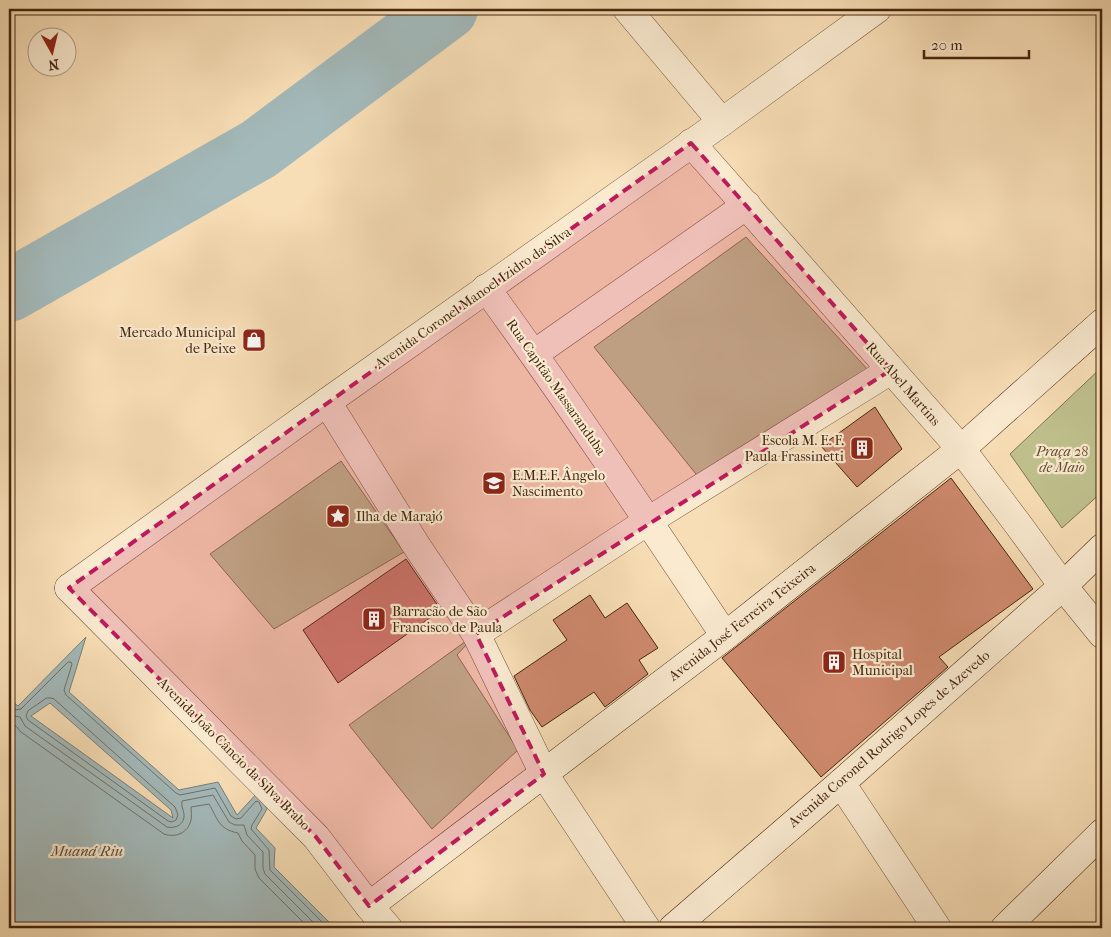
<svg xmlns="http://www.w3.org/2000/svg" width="1111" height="937" viewBox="0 0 1111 937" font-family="'IM FELL French Canon',serif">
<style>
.green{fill:#bfc18d;stroke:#82744e}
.water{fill:#a3b9ba;stroke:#7d7e75;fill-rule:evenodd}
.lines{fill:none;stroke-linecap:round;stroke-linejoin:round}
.shore{stroke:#747064;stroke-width:1}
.river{stroke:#a3b9ba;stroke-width:62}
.building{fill:#cf896d;stroke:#45260e}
.street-casing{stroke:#725438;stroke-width:29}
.secondary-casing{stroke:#45260e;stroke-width:29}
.street{stroke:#faead0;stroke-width:28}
.secondary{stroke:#faead0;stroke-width:28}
.marked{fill:#c2185b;fill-opacity:0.2;stroke:#c2185b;stroke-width:4;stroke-dasharray:10 6;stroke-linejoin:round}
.labels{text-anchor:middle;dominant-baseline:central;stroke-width:4.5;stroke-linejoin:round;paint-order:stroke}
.street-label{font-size:14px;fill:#45260e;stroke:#faead0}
.poi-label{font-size:14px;fill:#45260e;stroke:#faead0;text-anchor:start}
.park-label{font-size:14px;font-style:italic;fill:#644d2e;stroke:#faead0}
.water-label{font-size:15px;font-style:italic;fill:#5c4b39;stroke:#faead0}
</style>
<rect width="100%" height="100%" fill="#f8deb6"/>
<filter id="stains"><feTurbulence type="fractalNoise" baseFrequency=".004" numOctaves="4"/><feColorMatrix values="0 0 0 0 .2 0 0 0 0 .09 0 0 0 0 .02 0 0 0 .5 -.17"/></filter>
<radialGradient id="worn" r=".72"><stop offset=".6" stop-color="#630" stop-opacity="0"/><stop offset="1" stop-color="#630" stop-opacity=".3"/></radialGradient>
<!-- green -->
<g class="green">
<polygon points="746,237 869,371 708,489 594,347"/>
<polygon points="1102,367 1102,492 1062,528 1010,454"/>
<polygon points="341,461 404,552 274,629 210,554"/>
<polygon points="476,634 457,655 518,750 432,829 349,725"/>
</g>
<!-- water -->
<path class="water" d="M86 637 69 692 179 790 218 782 237 815 260 790 267 809 256 828 275 848 274 867 335 928H9V699L18 706ZM50 703 171 810 173 818 31 716Z"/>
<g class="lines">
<!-- shore -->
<g class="shore">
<polygon points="47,698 51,698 54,699 175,807 178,815 176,820 172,822 168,821 28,720 26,716 28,711"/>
<polyline points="9,705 15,710 21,709 68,662 71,662 72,664 64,690 66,695 176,793 180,795 215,788 231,816 236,819 241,818 256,801 259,802 262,809 252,825 251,829 269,850 270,870 328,928"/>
<path d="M9 713 13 716 20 717 25 726 167 827C176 829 185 824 184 814 183 809 181 805 182 801L213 795 229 822 235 825H244L247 835 263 852V868L265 874 319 928"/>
<path d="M9 722 14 724 21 732 164 834C176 838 188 833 191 820 192 816 191 811 191 807L209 804C218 819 218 829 238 833L242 841 255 855V869L259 878 309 928"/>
</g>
<!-- river -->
<polyline class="river" points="9,291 259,149 447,9"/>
</g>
<!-- building -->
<g class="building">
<polygon points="875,407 902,449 857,487 821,446"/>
<polygon points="951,478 1033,589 939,657 948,667 821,777 722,658"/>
<polygon points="406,559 441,610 338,683 303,630"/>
<polygon points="590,595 605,618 627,603 658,648 639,660 648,674 605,707 594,692 542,727 530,710 514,676 567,640 553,620"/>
</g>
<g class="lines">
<!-- street casing -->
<g class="street-casing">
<g id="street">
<polyline points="627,9 722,122"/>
<polyline points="691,143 961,449 1017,523 1063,586 1102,634"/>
<path d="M486 288C569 402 647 519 725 636"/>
<polyline points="534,354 747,205"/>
<polyline points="327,402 416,545 476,634 544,774 646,928"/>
<polyline points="69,588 327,402 722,122 877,9"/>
<polyline points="69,588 316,837 369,906 388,928"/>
<polyline points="476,634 648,521 891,370"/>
<polyline points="841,783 937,928"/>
</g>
</g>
<!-- secondary casing -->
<g class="secondary-casing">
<g id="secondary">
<polyline points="369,906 725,636 961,449 1102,323"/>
<polyline points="673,928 841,783 1063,586 1102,548"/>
<polyline points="1005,928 1102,833"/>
</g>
</g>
<!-- street -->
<use href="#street" class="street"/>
<!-- secondary -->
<use href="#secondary" class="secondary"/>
</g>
<!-- marked area -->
<path class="marked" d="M691 143 891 370 476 634 544 774 369 906 316 837 69 588Z"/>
<!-- icons -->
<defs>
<g id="shop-square" transform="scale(1.25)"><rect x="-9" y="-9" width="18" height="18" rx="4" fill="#8f2418" stroke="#faead0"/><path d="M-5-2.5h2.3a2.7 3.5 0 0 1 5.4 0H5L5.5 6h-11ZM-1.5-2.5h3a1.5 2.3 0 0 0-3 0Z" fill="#fff"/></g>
<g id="building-square" transform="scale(1.25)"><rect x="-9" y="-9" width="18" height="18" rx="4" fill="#8f2418" stroke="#faead0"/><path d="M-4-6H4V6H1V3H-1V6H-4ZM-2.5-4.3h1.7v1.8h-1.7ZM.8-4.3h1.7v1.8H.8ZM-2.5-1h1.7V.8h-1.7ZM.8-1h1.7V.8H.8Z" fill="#fff"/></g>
<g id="school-square" transform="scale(1.25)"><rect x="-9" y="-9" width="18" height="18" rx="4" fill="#8f2418" stroke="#faead0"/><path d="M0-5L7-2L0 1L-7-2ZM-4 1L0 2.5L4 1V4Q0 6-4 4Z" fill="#fff"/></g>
<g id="sight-square" transform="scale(1.25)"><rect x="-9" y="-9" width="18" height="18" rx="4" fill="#8f2418" stroke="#faead0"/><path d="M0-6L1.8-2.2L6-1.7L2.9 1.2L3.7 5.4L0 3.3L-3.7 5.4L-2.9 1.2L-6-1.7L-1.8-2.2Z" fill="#fff"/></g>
</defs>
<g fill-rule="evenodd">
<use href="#shop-square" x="254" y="340"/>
<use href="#building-square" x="862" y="448"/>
<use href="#school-square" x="494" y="483"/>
<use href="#sight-square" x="338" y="516"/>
<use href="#building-square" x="374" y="619"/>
<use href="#building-square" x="834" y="662"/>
</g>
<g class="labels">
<!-- street labels -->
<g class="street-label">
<text transform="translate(473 298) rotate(-35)">Avenida Coronel Manoel Izidro da Silva</text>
<text transform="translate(903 384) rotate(49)">Rua Abel Martins</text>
<text transform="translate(556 387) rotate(55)">Rua Capitão Massaranduba</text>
<text transform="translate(742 622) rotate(-38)">Avenida José Ferreira Teixeira</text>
<text transform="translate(889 739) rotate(-41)">Avenida Coronel Rodrigo Lopes de Azevedo</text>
<text transform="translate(234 754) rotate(45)">Avenida João Câncio da Silva Brabo</text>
</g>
<!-- poi labels -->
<g class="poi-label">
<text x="236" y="332" text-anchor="end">Mercado Municipal<tspan x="236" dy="16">de Peixe</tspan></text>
<text x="844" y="440" text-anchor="end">Escola M. E. F.<tspan x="844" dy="16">Paula Frassinetti</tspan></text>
<text x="512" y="475">E.M.E.F. Ângelo<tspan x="512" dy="16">Nascimento</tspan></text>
<text x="356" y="516">Ilha de Marajó</text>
<text x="392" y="611">Barracão de São<tspan x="392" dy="16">Francisco de Paula</tspan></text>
<text x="852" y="654">Hospital<tspan x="852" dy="16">Municipal</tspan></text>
</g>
<!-- park labels -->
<g class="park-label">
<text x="1062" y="451">Praça 28<tspan x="1062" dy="16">de Maio</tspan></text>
</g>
<!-- water labels -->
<g class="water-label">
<text x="87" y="851">Muaná Riu</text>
</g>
</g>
<!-- margin -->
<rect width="1111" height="937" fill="none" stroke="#f8deb6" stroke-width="30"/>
<rect x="10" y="10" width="1091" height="917" fill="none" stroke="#45260e" stroke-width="2.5"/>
<rect x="15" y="15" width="1081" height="907" fill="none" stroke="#45260e"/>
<!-- north arrow -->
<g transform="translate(52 52) rotate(172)"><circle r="24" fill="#faead0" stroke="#b29c82"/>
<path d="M0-4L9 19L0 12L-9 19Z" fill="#8f2418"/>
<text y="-8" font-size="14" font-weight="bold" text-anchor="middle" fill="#45260e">N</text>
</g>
<!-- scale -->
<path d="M924 50v8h105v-8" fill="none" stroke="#45260e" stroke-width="2.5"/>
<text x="931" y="50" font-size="15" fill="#45260e" stroke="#faead0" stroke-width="4" paint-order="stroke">20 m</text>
<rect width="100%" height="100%" filter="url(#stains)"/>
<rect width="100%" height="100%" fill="url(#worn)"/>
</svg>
